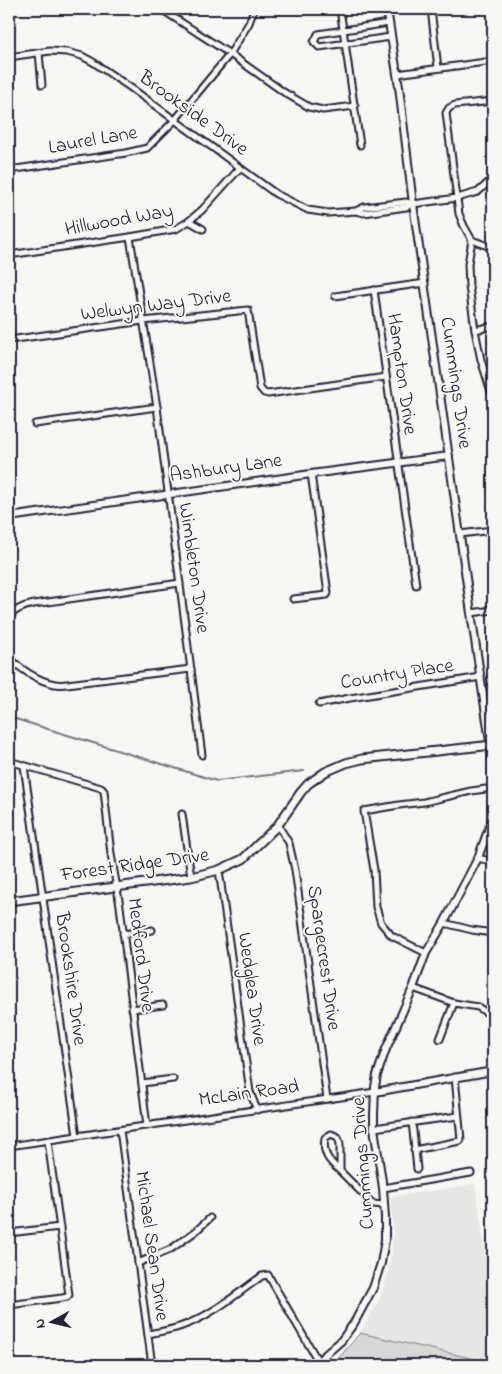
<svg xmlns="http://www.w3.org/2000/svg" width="502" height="1374" viewBox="0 0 502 1374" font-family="'Indie Flower',sans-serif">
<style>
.built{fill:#e6e6e4}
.green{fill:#d7d7d7;stroke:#7c7c89}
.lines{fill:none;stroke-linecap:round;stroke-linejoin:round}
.stream{stroke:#757583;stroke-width:2}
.minor-casing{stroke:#22223b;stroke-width:9}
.tertiary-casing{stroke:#22223b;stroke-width:10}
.secondary-casing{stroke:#22223b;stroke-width:11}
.minor{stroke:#f6f6f2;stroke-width:5}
.tertiary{stroke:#f6f6f2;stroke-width:6}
.secondary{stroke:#f6f6f2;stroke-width:7}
.labels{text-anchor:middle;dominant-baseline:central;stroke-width:4;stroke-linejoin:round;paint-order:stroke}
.street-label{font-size:20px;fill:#22223b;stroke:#f6f6f2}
</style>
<rect width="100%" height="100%" fill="#f6f6f2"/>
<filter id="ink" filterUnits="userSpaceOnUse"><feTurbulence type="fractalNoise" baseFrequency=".02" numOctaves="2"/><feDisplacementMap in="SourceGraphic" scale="10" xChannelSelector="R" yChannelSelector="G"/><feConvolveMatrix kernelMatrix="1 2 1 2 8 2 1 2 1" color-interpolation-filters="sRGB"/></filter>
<g filter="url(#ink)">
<!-- built -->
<polygon class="built" points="475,1184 493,1305 493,1363 360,1333 379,1300 387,1277 392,1252 393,1224 390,1197"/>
<!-- green -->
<polygon class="green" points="360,1333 493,1363 493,1365 333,1365"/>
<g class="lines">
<!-- stream -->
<polyline class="stream" points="9,717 217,781 304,771"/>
<!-- minor casing -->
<g class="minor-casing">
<g id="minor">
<polyline points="161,9 230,54 285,93 309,107 323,110 355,106"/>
<polyline points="340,9 360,145"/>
<polyline points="431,9 438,68"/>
<polyline points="389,23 318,34 314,42 319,47 391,37"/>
<polyline points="39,53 42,85"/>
<polyline points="9,57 50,51 67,52 82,56 93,62 131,88 276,194 308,210 328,213 356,211 364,213 406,207 413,204 457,198 478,192 493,178"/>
<polyline points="397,74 493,61"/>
<polyline points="493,101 455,105 449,108 446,113 459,214 464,226 472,240 493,248"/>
<polyline points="9,170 126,153 147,148 175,120 230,54 249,23 254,9"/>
<polyline points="356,211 364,207 406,202 413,204"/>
<polyline points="189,221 203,229"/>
<polyline points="130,237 157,407 202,755"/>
<polyline points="472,240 468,264 469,286 475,330 481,360 493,398"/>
<polyline points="9,255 130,237 176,229 189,221 202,210 240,168"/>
<polyline points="374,290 416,585"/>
<polyline points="335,296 425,283"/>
<polyline points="475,330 493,326"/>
<polyline points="9,340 143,321 248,310 260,388 264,393 268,394 386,377"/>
<polyline points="35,424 157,407"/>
<polyline points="460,534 493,530"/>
<polyline points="293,599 327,595 328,593 311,474"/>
<polyline points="471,613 493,610"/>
<path d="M9 616C16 609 24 606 34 604L180 583"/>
<path d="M9 657C20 669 38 681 55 684 61 685 69 684 75 683L191 669"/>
<polyline points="319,704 350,698 481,677"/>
<polyline points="9,761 101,788 104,791 111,854 120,906 147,1126"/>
<polyline points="24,766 77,1136"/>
<polyline points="182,814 191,877"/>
<polyline points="278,825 289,843 295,870 327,1099"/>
<polyline points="478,858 493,862"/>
<polyline points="219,870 250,1092 257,1110"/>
<polyline points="444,923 472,930 493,933"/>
<polyline points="123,934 152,930"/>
<polyline points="426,953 392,936 381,923 376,907 374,870 364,811 399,805 424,802 471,791 493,788"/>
<polyline points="413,988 454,1003 478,1007 490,1015"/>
<polyline points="132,1009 163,1005"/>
<polyline points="440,1039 454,1003"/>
<polyline points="142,1083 173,1079"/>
<polyline points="412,1122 417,1169"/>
<polyline points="374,1128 458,1116"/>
<polyline points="120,1130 152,1365"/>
<polyline points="9,1146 375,1092"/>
<polyline points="414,1150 460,1141 461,1140 455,1077"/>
<path d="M340 1171C329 1161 322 1154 325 1138L331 1134 338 1137 340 1144V1171L373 1204 384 1205"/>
<polyline points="383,1188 471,1173"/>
<polyline points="9,1233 60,1227"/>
<polyline points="138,1263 171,1249 196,1231 210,1218"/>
<polyline points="9,1305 62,1298 67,1297 69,1295 48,1141"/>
<path d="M148 1334C159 1332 171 1330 182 1326 211 1316 238 1293 262 1276L268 1275 318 1361 312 1365"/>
</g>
</g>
<!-- tertiary casing -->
<g class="tertiary-casing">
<g id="tertiary">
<polyline points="387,9 399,87 413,204 471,613 493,762"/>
<polyline points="9,517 311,474 449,456"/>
<polyline points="375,1092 493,1071"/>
<polyline points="321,1365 318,1361 341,1341 354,1323 373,1288 381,1263 385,1240 385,1217 383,1188 374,1128 374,1115 375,1087 377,1075 386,1049 413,988 426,953 444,923 478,858 493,817"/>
</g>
</g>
<!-- secondary casing -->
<g class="secondary-casing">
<polyline id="secondary" points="9,901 191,877 219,870 243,859 278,825 301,792 308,784 325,772 346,763 362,759 493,745"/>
</g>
<!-- minor -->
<use href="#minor" class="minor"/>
<!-- tertiary -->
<use href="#tertiary" class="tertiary"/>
<!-- secondary -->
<use href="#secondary" class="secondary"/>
</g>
</g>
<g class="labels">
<!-- street labels -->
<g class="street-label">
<text transform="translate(193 114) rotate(36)">Brookside Drive</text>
<text transform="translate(93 141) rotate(-10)">Laurel Lane</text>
<text transform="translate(119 221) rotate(-10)">Hillwood Way</text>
<text transform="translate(156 306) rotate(-7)">Welwyn Way Drive</text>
<text transform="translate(401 374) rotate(82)">Hampton Drive</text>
<text transform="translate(455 383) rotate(82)">Cummings Drive</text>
<text transform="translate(226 469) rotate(-8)">Ashbury Lane</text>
<text transform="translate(193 568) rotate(82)">Wimbleton Drive</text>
<text transform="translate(397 675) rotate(-9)">Country Place</text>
<text transform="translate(135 866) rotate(-8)">Forest Ridge Drive</text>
<text transform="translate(140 955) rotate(83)">Medford Drive</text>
<text transform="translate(323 958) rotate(82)">Spargecrest Drive</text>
<text transform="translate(70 979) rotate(82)">Brookshire Drive</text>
<text transform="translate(251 989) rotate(82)">Wedglea Drive</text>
<text transform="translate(249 1094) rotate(-8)">McLain Road</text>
<text transform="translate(364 1163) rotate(-94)">Cummings Drive</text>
<text transform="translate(151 1246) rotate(82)">Michael Sean Drive</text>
</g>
</g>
<!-- margin -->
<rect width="502" height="1374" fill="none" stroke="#f6f6f2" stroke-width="30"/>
<rect x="15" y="15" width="472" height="1344" fill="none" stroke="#22223b" stroke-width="2" filter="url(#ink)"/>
<!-- north arrow -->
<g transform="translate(52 1322) rotate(262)" stroke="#f6f6f2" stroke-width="4" paint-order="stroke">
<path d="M0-4L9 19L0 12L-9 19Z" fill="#22223b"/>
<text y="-8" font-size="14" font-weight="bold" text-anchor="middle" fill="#22223b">N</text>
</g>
</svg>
